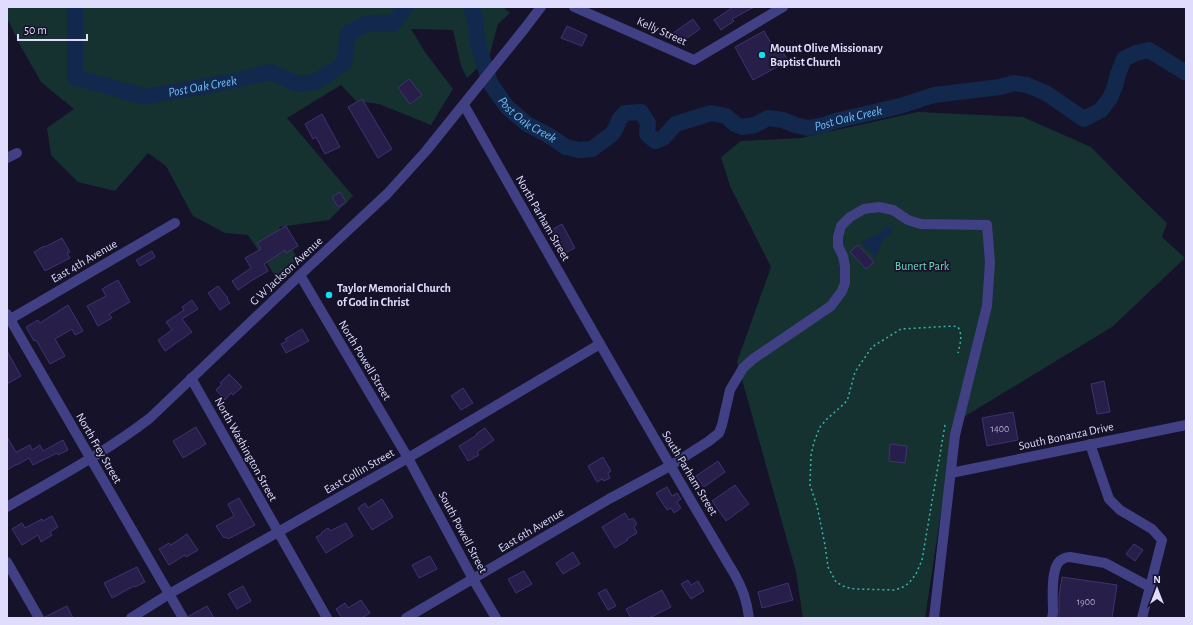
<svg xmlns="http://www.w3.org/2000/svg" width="1193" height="625" viewBox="0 0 1193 625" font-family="'Alegreya Sans',sans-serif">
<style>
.green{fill:#153231}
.water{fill:#12294d}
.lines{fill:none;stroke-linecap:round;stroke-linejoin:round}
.river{stroke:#12294d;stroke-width:16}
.building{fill:#271f49;stroke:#3e3373}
.path{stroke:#38b5ab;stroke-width:1.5;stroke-dasharray:2 3;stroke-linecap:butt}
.minor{stroke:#414085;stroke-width:10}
.poi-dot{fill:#13dff1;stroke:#151229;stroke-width:1.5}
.labels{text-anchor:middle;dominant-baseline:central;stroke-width:3.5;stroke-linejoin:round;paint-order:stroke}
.number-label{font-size:10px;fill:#b1add0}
.street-label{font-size:12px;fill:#dfdcfd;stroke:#151229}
.poi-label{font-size:12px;font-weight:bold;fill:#dfdcfd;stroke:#151229;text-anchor:start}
.park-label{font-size:12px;fill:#6adabc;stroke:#151229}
.water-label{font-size:13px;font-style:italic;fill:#70bbf7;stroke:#151229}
</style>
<rect width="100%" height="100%" fill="#151229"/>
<!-- green -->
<g class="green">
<polygon points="7,7 503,7 510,13 498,24 489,57 467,78 461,66 453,30 411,29 425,52 453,89 431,125 379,104 356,101 341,85 287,118 353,196 329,220 279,227 298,259 276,277 248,235 225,233 193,216 166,166 148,153 115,191 78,182 51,155 47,128 74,109 41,82 20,45 7,18"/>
<polygon points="918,112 1023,117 1091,147 1143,200 1167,223 1162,237 1185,258 1112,327 962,418 947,472 925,618 803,618 796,572 737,362 771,267 730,186 721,157 741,141 801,138"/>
</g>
<!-- water -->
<polygon class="water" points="888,225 893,231 883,240 875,257 861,242 879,234"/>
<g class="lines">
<!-- river -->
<g class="river">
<path id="s1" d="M75 7V78L104 85 145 97 233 81 271 72 297 84 316 82 344 63 348 33 369 23 393 24 406 7"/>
<path id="s2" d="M471 7 475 18 477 40 490 83 507 107 527 124 548 135 566 147 579 150 592 149 612 134 617 126 619 120 625 113 641 112 648 123 647 134 655 141 663 138 676 124 711 113 726 116 735 124 742 127 755 125 768 118 783 120 795 125 808 128 824 125 835 121 900 106 934 95 1000 87 1014 83 1027 85 1046 93 1084 119 1101 110 1110 98 1115 86 1118 74 1124 59 1136 53 1149 50 1186 73"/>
</g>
</g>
<!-- building -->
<g class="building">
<polygon points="733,7 754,7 732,19 734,21 721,30 714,20"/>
<polygon points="693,19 700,29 680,43 673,33"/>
<polygon points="567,26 587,35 582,46 561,38"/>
<polygon points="764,31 775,50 780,47 788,61 753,80 735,47"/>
<polygon points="409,79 422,95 410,104 398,88"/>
<polygon points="362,99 392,149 378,158 348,107"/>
<polygon points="322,114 340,147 325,154 316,137 313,139 305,124"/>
<polygon points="340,192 346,202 338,207 332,197"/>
<polygon points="562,224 575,248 563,254 550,231"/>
<polygon points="286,226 298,246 286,253 285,250 264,264 268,271 251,281 238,290 232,281 251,268 245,258 261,249 257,243"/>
<polygon points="62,238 70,252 67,253 70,258 45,271 34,252 44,246 45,247"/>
<polygon points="858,245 874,262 866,269 850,252"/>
<polygon points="152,251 155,257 140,266 136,260"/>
<polygon points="118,280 130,302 109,314 112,318 98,326 87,306 106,296 102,289"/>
<polygon points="218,286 228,298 227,299 230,303 220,310 208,293"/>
<polygon points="192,300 198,309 182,319 192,332 165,351 158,340 172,330 166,322 184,310 182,307"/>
<polygon points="68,305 83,331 75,335 72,329 55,339 65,356 50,364 36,340 34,341 26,327 38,320 40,323"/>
<polygon points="302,329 309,341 286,353 281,344 287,341 285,339"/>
<polygon points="7,351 21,376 7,384"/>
<polygon points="229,374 242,387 233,395 231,393 225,400 216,390 222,384 220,383"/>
<polygon points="1104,381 1110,412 1097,414 1091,384"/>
<polygon points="463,388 473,403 461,410 451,396"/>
<polygon points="1013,412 1018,440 987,446 982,418"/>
<polygon points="196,427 206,444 183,458 173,441"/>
<polygon points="485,428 494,440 477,452 479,455 468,461 459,446 477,435 476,434"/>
<polygon points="7,437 16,452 30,445 32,450 40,445 43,451 63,440 68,450 58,455 57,453 33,465 29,458 17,465 17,464 7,470"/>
<polygon points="890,444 907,446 905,463 889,461"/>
<polygon points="603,457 611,471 608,473 610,478 604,481 602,479 597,482 588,466"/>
<polygon points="718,461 725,472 704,487 696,476"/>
<polygon points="735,485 749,504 726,521 712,501"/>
<polygon points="667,487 672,496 677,493 681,499 677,502 681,508 674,513 671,508 667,510 656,493"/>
<polygon points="239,498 255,525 228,539 226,537 224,538 216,526 234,516 228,504"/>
<polygon points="382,499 393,517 372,530 358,508 365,503 368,508"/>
<polygon points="625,513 629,520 633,518 637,524 634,526 637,533 627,539 628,540 615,548 602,527"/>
<polygon points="52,516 58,527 50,532 52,535 41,542 38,535 22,545 12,529 22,523 25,528 42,519 43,521"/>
<polygon points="346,523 353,536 326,553 316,537 322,534 321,533 328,528 330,531"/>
<polygon points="187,534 198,550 186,557 185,555 169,565 159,549 169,543 171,545"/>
<polygon points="1134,544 1143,550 1135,561 1126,554"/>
<polygon points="573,552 580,564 563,574 556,563"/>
<polygon points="430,556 437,569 419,578 412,565"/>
<polygon points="137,567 145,582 135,587 134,586 112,598 104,583"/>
<polygon points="524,571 532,584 516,593 508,579"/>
<polygon points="1062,577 1117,585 1112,618 1059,618 1059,596"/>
<polygon points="688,580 691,585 698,581 704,591 691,599 681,584"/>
<polygon points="788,583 793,600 762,608 758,592"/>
<polygon points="243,586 251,601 237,609 228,594"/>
<polygon points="606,589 616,606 608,610 598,593"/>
<polygon points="662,590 671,607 649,618 631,618 626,609"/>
<polygon points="361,600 370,613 362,618 342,618 336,609 345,603 348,608"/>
<polygon points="67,606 73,618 45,618 45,617"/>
<polygon points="207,606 214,618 189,618 189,616"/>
</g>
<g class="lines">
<!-- path -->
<path class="path" d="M945 425 922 560 916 574 909 583 903 587 895 590 855 589 845 587 836 582 828 567 825 545 817 506 810 485 811 455 814 442 820 427 827 419 845 403 848 398 855 372 872 347 901 329 953 326 958 327C963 336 960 344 958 353"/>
<!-- minor -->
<g class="minor">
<polyline points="574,7 694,60 783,7"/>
<path d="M464 105C553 262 642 420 735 575 743 590 747 601 749 618"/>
<polyline points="7,158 17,153"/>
<polyline points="300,275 408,458 473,579 496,618"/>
<polyline points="7,314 183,618"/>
<polyline points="7,321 175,223"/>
<polyline points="191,378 327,618"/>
<polyline points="1090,444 1109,499 1120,510 1152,529 1162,540 1142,618"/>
<polyline points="951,473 1186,425"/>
<path d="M7 507C55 479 106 452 150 418L300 275 387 194 426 151 525 28 541 7"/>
<polyline points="7,562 39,618"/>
<polyline points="131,618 169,594 408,458 600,344"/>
<polyline points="406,618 609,499 670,466 709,441 719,433 722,425 730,390 743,368 753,359 831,306 842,291 845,283 845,266 843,256 838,246 838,237 841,226 850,217 864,209 879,207 893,210 908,220 921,224 987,225 990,262 987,306 955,435 934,618"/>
<path d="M1052 618 1053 613C1053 600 1050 567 1061 560 1064 558 1067 557 1070 557L1105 563 1150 587"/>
</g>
</g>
<!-- markers -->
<g class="poi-dot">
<circle cx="762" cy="55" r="4"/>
<circle cx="329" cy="295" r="4"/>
</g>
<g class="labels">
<!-- number labels -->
<g class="number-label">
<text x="1000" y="429">1400</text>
<text x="1086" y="602">1900</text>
</g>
<!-- street labels -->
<g class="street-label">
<text transform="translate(662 31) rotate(24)">Kelly Street</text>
<text transform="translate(543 218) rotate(60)">North Parham Street</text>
<text transform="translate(84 261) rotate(-30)">East 4th Avenue</text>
<text transform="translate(286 271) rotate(-43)">G W Jackson Avenue</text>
<text transform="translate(365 360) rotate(59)">North Powell Street</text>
<text transform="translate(1066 436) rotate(-12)">South Bonanza Drive</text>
<text transform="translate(99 448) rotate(60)">North Frey Street</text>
<text transform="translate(246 449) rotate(61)">North Washington Street</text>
<text transform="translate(359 471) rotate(-30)">East Collin Street</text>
<text transform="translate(690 473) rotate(59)">South Parham Street</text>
<text transform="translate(531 530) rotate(-31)">East 6th Avenue</text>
<text transform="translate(463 532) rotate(62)">South Powell Street</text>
</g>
<!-- poi labels -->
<g class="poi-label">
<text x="770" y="48">Mount Olive Missionary<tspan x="770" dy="14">Baptist Church</tspan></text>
<text x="337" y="288">Taylor Memorial Church<tspan x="337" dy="14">of God in Christ</tspan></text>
</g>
<!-- park labels -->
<g class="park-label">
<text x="922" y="266">Bunert Park</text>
</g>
<!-- water labels -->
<g class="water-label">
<text stroke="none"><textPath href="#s1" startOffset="202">Post Oak Creek</textPath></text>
<text stroke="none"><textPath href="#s2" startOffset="132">Post Oak Creek</textPath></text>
<text stroke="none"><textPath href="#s2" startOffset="517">Post Oak Creek</textPath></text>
</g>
</g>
<!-- border -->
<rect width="1193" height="625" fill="none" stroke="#dfdcfd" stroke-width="16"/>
<!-- north arrow -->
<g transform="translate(1157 589)" stroke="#151229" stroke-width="3" paint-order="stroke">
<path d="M0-3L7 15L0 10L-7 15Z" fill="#dfdcfd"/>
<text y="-6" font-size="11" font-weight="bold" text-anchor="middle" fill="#dfdcfd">N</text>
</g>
<!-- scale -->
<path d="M18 34v6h69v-6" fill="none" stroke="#dfdcfd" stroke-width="2"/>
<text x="24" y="34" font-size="12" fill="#dfdcfd" stroke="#151229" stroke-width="3" paint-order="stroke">50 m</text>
</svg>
